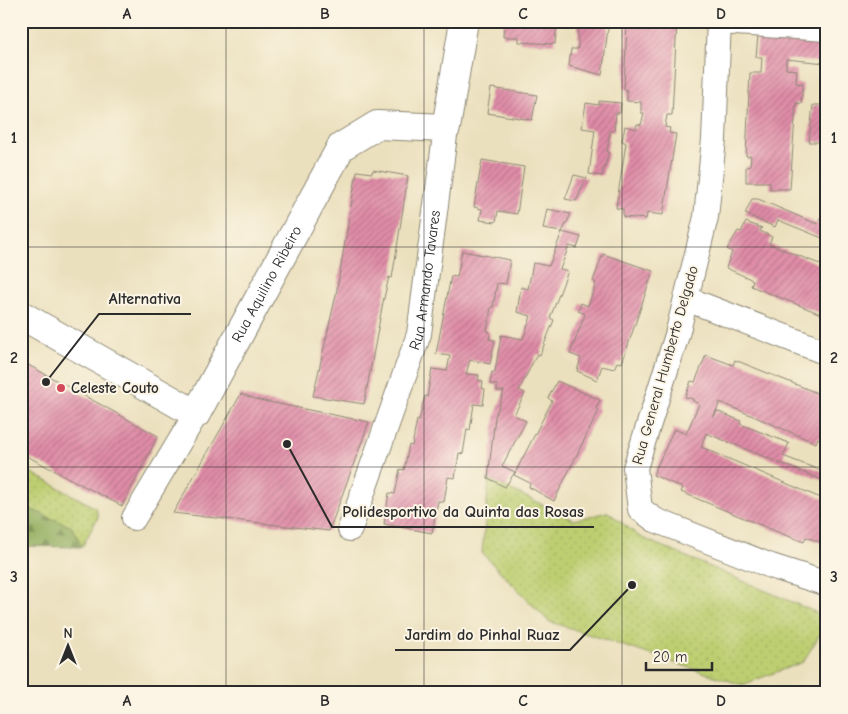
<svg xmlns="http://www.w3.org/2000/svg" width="848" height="714" viewBox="0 0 848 714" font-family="'Comic Neue',sans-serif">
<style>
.forest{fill:url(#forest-firs);stroke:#606e47}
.park{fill:url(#park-dots);stroke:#747c4e}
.building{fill:url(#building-hatch)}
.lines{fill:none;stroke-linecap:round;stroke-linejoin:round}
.minor-casing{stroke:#8b8674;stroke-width:26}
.tertiary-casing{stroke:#8b8674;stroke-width:30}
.minor{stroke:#fff;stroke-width:24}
.tertiary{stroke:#fff;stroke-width:28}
.grid{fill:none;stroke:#2b2b2b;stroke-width:1;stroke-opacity:0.55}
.poi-dot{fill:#d1495b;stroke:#fcf5e5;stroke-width:2}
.labels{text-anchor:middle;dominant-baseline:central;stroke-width:4;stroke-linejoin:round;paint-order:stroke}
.street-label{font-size:15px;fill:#2b2b2b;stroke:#fcf5e5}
.poi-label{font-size:15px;font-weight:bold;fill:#2b2b2b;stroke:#fcf5e5;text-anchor:start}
.leader{fill:none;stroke:#2b2b2b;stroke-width:2}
.callout-dot{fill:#2b2b2b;stroke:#fcf5e5;stroke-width:2}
.callout-label{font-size:16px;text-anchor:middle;font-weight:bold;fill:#2b2b2b;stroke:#fcf5e5;stroke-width:4;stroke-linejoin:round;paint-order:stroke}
.neatline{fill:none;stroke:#2b2b2b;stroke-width:2}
.grid-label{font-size:16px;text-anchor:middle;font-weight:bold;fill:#2b2b2b}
</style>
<defs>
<pattern id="forest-firs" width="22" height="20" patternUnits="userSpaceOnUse" patternTransform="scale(1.25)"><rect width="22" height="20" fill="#96b163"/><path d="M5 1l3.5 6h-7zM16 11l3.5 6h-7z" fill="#7b9052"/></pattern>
<pattern id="park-dots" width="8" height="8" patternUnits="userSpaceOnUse" patternTransform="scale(1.25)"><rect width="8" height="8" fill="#bdce71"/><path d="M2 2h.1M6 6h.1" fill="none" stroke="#a3b162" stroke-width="1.8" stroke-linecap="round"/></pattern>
<pattern id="building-hatch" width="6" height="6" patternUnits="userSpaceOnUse" patternTransform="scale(1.25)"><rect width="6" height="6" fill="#e08ca8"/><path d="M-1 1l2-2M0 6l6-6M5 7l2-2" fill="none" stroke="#b67389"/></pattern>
</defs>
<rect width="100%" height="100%" fill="#fcf5e5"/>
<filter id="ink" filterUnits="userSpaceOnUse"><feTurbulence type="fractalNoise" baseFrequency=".02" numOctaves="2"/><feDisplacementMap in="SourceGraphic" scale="10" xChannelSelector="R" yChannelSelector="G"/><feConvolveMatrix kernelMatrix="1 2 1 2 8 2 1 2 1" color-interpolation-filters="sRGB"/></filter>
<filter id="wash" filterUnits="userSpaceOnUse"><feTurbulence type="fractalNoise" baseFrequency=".0096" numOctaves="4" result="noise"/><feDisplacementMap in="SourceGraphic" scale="20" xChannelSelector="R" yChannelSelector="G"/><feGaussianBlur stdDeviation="1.12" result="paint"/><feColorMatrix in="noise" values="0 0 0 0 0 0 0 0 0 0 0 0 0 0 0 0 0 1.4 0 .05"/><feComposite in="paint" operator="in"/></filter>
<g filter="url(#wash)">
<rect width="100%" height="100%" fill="#ebe0bd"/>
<!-- forest -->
<polygon class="forest" points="21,505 72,527 82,547 21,546"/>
<!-- park -->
<g class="park">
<polygon points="21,467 96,508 98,517 82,547 72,527 21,505"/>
<polygon points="489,479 574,520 608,512 640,537 827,617 827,623 803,662 742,685 548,621 482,553"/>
</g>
<g id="blocks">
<!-- building -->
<g class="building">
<polygon points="504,21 557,21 555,44 519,42 519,37 503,37"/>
<polygon points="578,21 609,21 602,75 569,66 571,49 578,49"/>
<polygon points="627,21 677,21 672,115 667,115 665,127 670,128 669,133 676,134 663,215 647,213 646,219 623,217 623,209 616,208 626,143 622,141 625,126 636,129 637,124 641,125 644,113 641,113 641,102 627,101 627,90 624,89"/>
<polygon points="758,35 827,40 827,142 809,142 813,105 822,105 825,63 786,59 786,69 797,70 796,83 803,84 801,104 796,103 790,189 770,189 770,182 746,182 746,167 750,166 751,156 746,156 750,73 761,73 762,57 756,57"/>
<polygon points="491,88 537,95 532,120 487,113"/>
<polygon points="599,101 621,103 620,113 616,113 614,131 610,131 607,152 609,152 602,176 589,174 595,130 582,128 586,103 599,105"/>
<polygon points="482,160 524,167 517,214 498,211 496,222 480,220 482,209 474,207"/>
<polygon points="373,170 408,176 396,254 392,278 389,277 383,302 364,404 313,396 336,295 357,171 372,173"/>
<polygon points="574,175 587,178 576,201 565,199"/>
<polygon points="752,199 758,199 817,224 827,206 827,240 778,220 775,227 745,214"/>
<polygon points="547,209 571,214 562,232 543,229"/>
<polygon points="746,222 762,228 760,231 772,237 769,244 827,267 826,316 751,286 753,280 726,268 732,252 727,249 738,231 741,232"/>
<polygon points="562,232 581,237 577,248 569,246 560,269 568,271 550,318 554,320 540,355 537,354 519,390 525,393 514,415 526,421 502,466 515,472 505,487 488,478 495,417 504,391 497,391 497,385 490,384 492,372 495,372 501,335 523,339 531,316 517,312 521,287 528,289 533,263 549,266"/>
<polygon points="462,251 510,260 506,284 497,283 493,307 491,307 487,331 490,332 489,339 495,340 490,364 470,360 466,374 479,375 478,380 483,381 482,388 485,389 483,405 474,404 470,430 467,429 463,454 459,453 455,478 448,477 444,502 438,501 432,533 384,524 389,493 395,494 400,469 404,470 409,445 412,446 417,420 419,421 425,396 427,397 432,369 447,371 450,356 436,354 451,276 457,277"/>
<polygon points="603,254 653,271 622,363 617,362 614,369 602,366 597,380 577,371 581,358 570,354 585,314 578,311 581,303 588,306 596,283 593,281"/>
<polygon points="706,355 733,365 735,360 827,397 827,441 818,438 816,443 720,402 713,418 717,411 741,421 740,424 789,443 783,456 827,473 827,482 706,433 701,447 823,499 827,490 827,545 806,537 804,542 780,533 681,492 683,488 653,475 674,429 686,434 699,404 693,401 693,399 685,397 691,381 695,382"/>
<polygon points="21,361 158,436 122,506 21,453"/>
<polygon points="557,381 600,400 596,408 599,410 554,501 529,487 530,483 514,475 552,401 548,398"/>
<polygon points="241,394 259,400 369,422 329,531 173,513"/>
</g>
</g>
</g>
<g filter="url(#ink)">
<use href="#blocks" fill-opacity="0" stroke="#8b8674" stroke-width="1"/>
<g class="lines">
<!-- minor casing -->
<g class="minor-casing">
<g id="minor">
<polyline points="719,21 714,139 706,217 677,335 635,468 640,509 655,520 771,566 827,584"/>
<polyline points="719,22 827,29"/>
<polyline points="687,299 827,353"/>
<polyline points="134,518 196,414"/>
<path id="s1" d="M350 529 419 334 446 128"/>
</g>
</g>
<!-- tertiary casing -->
<g class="tertiary-casing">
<g id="tertiary">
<path id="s2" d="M21 315 196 414 341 147 377 125 446 128 464 21"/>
</g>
</g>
<!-- minor -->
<use href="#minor" class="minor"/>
<!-- tertiary -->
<use href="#tertiary" class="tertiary"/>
</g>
</g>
<!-- grid -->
<path class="grid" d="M226 21V693M424 21V693M622 21V693M21 247H827M21 467H827"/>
<!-- markers -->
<circle class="poi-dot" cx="61" cy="388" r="5"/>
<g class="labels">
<!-- street labels -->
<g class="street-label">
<text stroke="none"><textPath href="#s1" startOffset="261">Rua Armando Tavares</textPath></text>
<text stroke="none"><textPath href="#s2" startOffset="349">Rua Aquilino Ribeiro</textPath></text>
<text transform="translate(665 365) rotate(-74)">Rua General Humberto Delgado</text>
</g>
<!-- poi labels -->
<g class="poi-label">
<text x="71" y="388">Celeste Couto</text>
</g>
</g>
<!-- callouts -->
<path class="leader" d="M46 382L99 314H191M287 444L332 527H594M632 585L570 650H395"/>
<g class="callout-dot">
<circle cx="46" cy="382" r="5"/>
<circle cx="287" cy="444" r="5"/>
<circle cx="632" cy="585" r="5"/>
</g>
<g class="callout-label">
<text x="145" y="304">Alternativa</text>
<text x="463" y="517">Polidesportivo da Quinta das Rosas</text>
<text x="482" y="640">Jardim do Pinhal Ruaz</text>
</g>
<!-- margin -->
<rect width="848" height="714" fill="none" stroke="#fcf5e5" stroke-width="55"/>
<!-- north arrow -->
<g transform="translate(68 646)" stroke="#fcf5e5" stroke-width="4" paint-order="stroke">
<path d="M0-4L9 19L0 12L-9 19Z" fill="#2b2b2b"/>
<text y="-8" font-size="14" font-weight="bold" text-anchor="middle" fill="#2b2b2b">N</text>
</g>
<!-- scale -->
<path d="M646 662v8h66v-8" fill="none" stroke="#2b2b2b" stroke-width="2.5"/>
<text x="653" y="662" font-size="15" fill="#2b2b2b" stroke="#fcf5e5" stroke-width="4" paint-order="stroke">20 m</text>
<rect x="28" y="28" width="792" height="658" class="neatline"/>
<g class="grid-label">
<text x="127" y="19">A</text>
<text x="325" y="19">B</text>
<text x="523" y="19">C</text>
<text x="721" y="19">D</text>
<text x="14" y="143">1</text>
<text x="834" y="143">1</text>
<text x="14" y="363">2</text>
<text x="834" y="363">2</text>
<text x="14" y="582">3</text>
<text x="834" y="582">3</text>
<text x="127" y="706">A</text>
<text x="325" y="706">B</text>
<text x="523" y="706">C</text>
<text x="721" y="706">D</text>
</g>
</svg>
